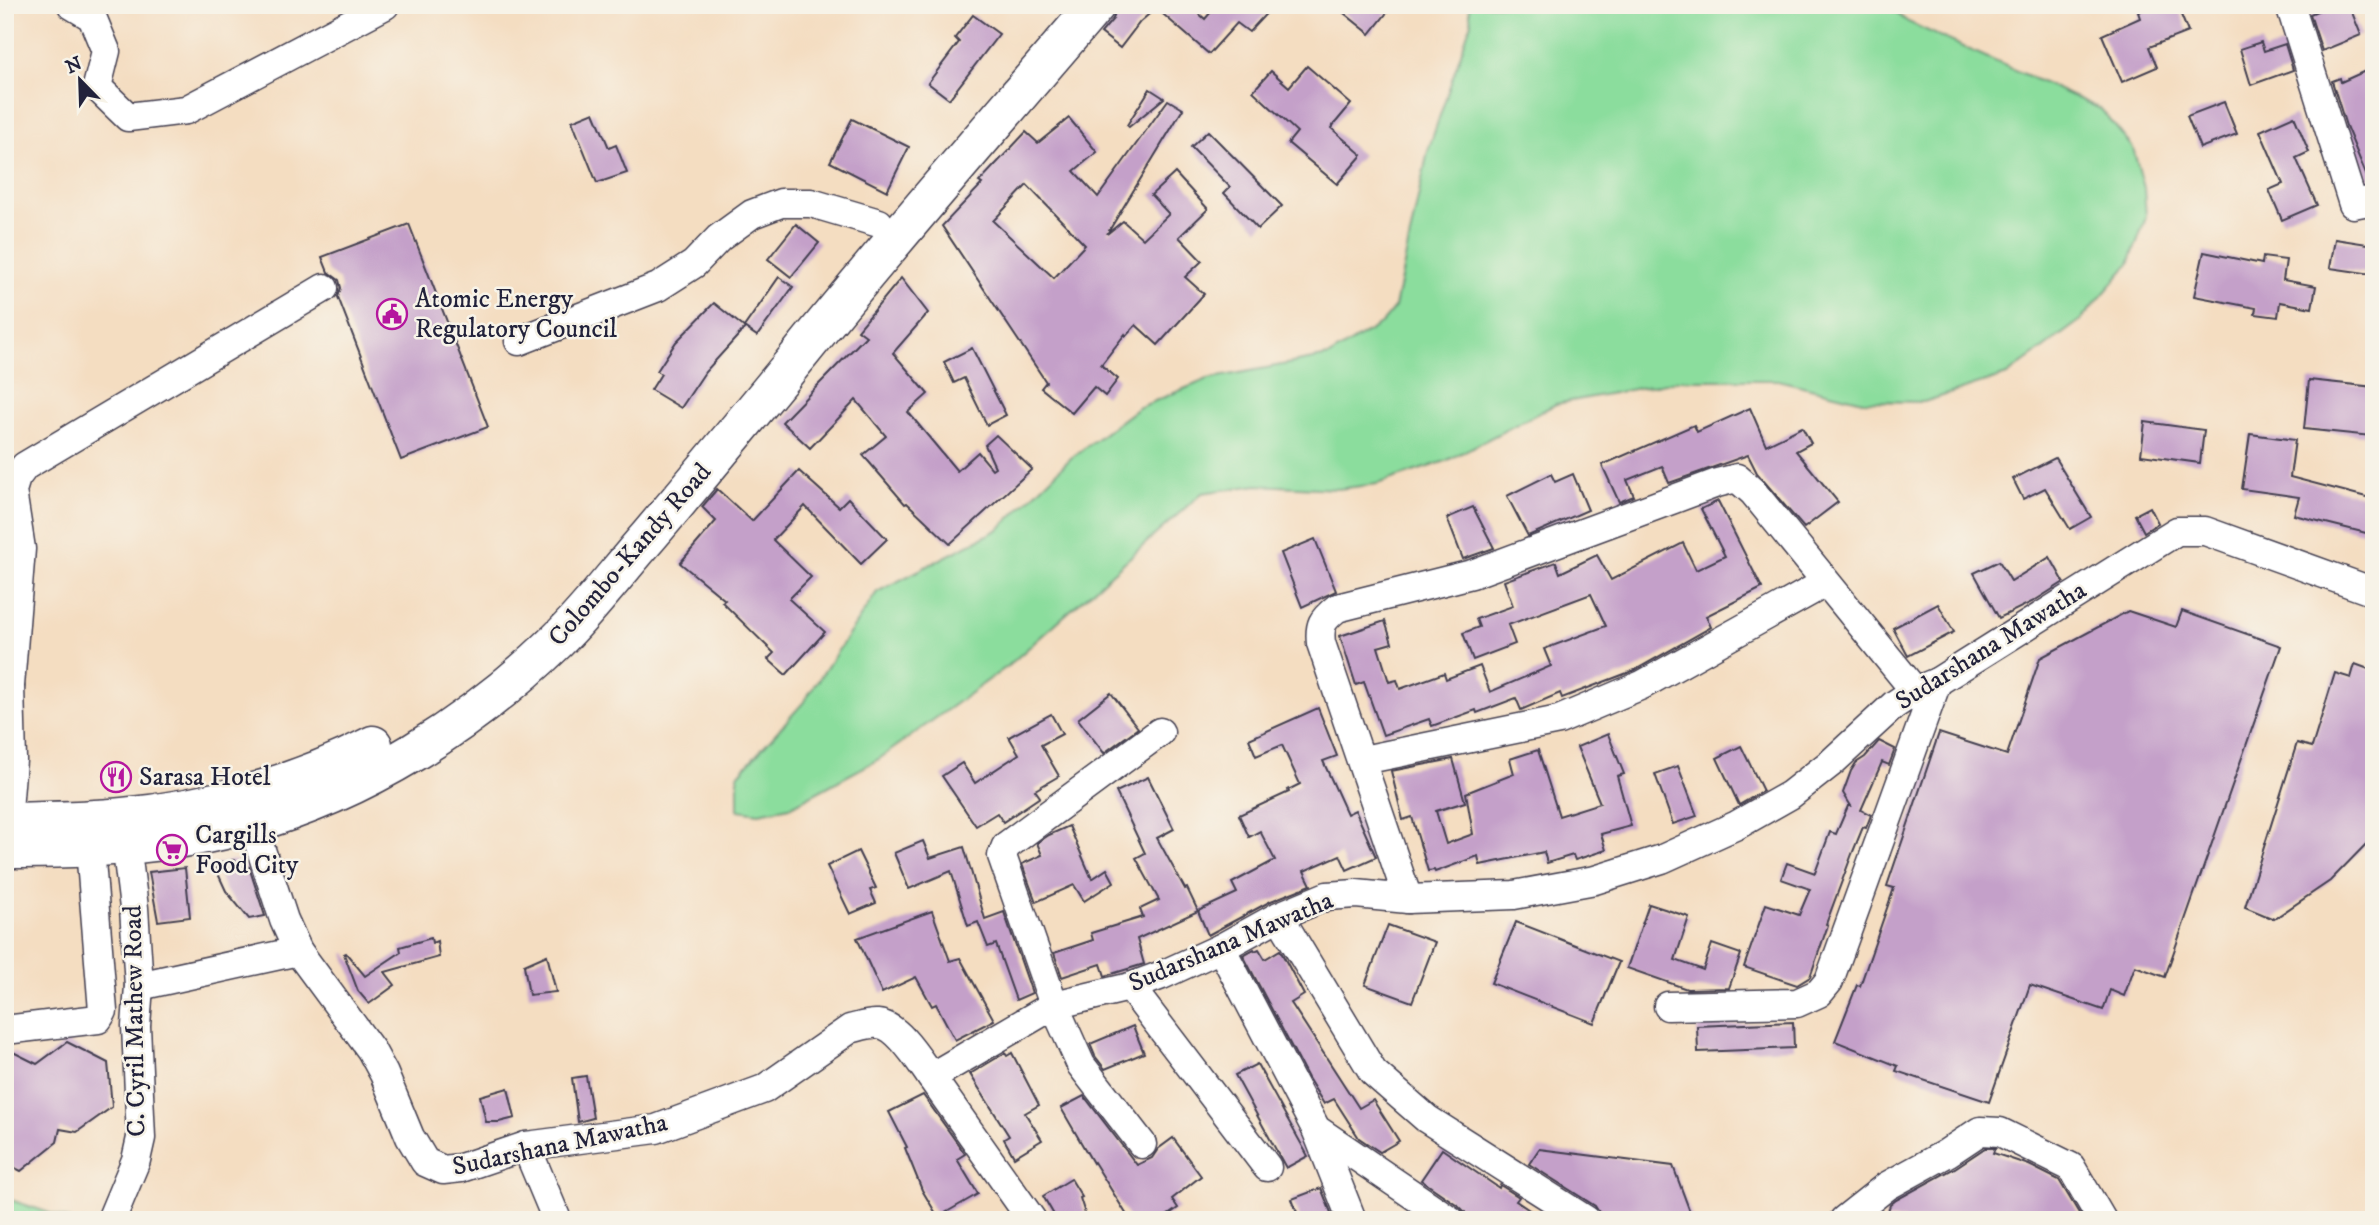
<svg xmlns="http://www.w3.org/2000/svg" width="2379" height="1225" viewBox="0 0 2379 1225" font-family="'IM FELL DW Pica',serif">
<style>
.green{fill:#8bdd9d;stroke:#56806c;stroke-width:2}
.building{fill:#c4a0c9;fill-rule:evenodd}
.lines{fill:none;stroke-linecap:round;stroke-linejoin:round}
.minor-casing{stroke:#423e4f;stroke-width:31}
.highway-casing{stroke:#423e4f;stroke-width:41}
.minor{stroke:#fff;stroke-width:28}
.highway{stroke:#fff;stroke-width:38}
.labels{text-anchor:middle;dominant-baseline:central;stroke-width:5;stroke-linejoin:round;paint-order:stroke}
.poi-label{font-size:26px;fill:#22223b;stroke:#f7f3e8;text-anchor:start}
.street-label{font-size:26px;fill:#22223b;stroke:#f7f3e8}
</style>
<rect width="100%" height="100%" fill="#f7f3e8"/>
<filter id="ink" filterUnits="userSpaceOnUse"><feTurbulence type="fractalNoise" baseFrequency=".0143" numOctaves="2"/><feDisplacementMap in="SourceGraphic" scale="14" xChannelSelector="R" yChannelSelector="G"/><feConvolveMatrix kernelMatrix="1 2 1 2 8 2 1 2 1" color-interpolation-filters="sRGB"/></filter>
<filter id="wash" filterUnits="userSpaceOnUse"><feTurbulence type="fractalNoise" baseFrequency=".00686" numOctaves="4" result="noise"/><feDisplacementMap in="SourceGraphic" scale="28" xChannelSelector="R" yChannelSelector="G"/><feGaussianBlur stdDeviation="1.57" result="paint"/><feColorMatrix in="noise" values="0 0 0 0 0 0 0 0 0 0 0 0 0 0 0 0 0 1.4 0 .05"/><feComposite in="paint" operator="in"/></filter>
<g filter="url(#wash)">
<rect width="100%" height="100%" fill="#f4ddc1"/>
<!-- green -->
<g class="green">
<polygon points="1469,5 1886,5 1908,22 2101,109 2133,148 2144,188 2146,217 2129,264 2081,320 2007,375 1924,402 1863,401 1778,380 1681,380 1556,404 1446,461 1377,484 1338,489 1257,485 1202,493 1008,666 879,759 790,807 759,813 738,810 738,775 803,703 877,592 999,529 1071,458 1138,408 1208,379 1329,356 1382,323 1395,307 1428,151 1471,23"/>
<polygon points="5,1198 70,1220 5,1220"/>
</g>
<g id="blocks">
<!-- building -->
<g class="building">
<polygon points="1117,5 1189,5 1205,19 1217,5 1274,5 1249,32 1237,23 1209,54 1156,8 1140,22 1120,48 1101,33 1113,19"/>
<polygon points="1334,5 1393,5 1370,34"/>
<polygon points="2154,5 2177,5 2188,32 2149,47 2157,67 2122,82 2102,35 2140,18 2138,12"/>
<polygon points="2331,5 2349,5 2361,35 2322,51 2310,14"/>
<polygon points="973,15 999,34 949,99 928,83 959,42 955,38"/>
<polygon points="2261,42 2264,51 2285,44 2293,70 2251,85 2240,49"/>
<polygon points="1307,66 1351,104 1331,128 1362,155 1337,184 1288,143 1297,132 1253,91 1271,71 1289,87"/>
<polygon points="2374,67 2374,184 2370,184 2346,126 2332,81 2340,78 2341,82"/>
<polygon points="1150,89 1164,98 1129,127 1127,125"/>
<path d="M1168 100 1183 109 1107 234 1123 221 1143 239 1169 214 1151 195 1175 173 1208 209 1179 237 1202 261 1185 277 1204 294 1158 345 1136 325 1126 336 1125 334 1101 365 1118 379 1105 396 1094 387 1072 413 1041 388 1046 382 942 226 982 184 979 182 1026 132 1038 143 1069 118 1097 152 1074 171 1098 197ZM1027 185 1085 245 1054 278 993 221Z"/>
<polygon points="2224,102 2237,134 2200,148 2187,116"/>
<polygon points="594,112 609,148 616,145 627,173 597,183 572,121"/>
<polygon points="2294,116 2309,152 2296,158 2317,205 2282,220 2269,190 2283,184 2260,131"/>
<polygon points="852,119 909,147 887,191 830,162"/>
<polygon points="1208,131 1282,206 1258,229 1224,193 1230,187 1191,147"/>
<polygon points="409,224 488,427 401,460 338,297 341,288 339,280 328,272 322,257"/>
<polygon points="796,224 819,243 791,277 768,259"/>
<polygon points="2335,239 2374,245 2372,274 2330,268"/>
<polygon points="2204,252 2262,264 2263,257 2286,260 2283,280 2316,286 2312,308 2280,302 2278,317 2255,314 2256,308 2194,296"/>
<polygon points="779,277 793,287 757,336 744,327"/>
<polygon points="901,278 928,313 893,353 928,394 908,412 957,471 978,452 992,469 995,467 985,445 996,435 1032,469 950,544 907,503 905,504 863,455 886,436 856,400 810,448 782,422 866,336 858,330"/>
<polygon points="714,303 745,328 705,372 681,408 651,390 661,374 657,371 676,342"/>
<polygon points="972,348 1006,415 987,425 964,378 954,383 944,362"/>
<polygon points="2309,380 2374,387 2371,436 2304,429"/>
<polygon points="1750,408 1766,445 1802,427 1811,443 1796,451 1838,502 1804,528 1757,473 1748,455 1669,483 1662,466 1627,480 1634,496 1619,502 1602,465 1694,425 1697,432"/>
<polygon points="2145,422 2204,430 2200,463 2141,455"/>
<polygon points="2250,434 2295,440 2290,477 2374,499 2374,535 2294,515 2299,497 2242,489"/>
<polygon points="2055,458 2091,517 2070,529 2045,488 2023,499 2013,479"/>
<polygon points="799,471 839,507 848,498 887,539 861,564 805,506 773,540 811,577 789,599 825,632 786,675 768,659 774,653 722,602 725,600 680,563 716,521 702,507 717,489 752,521"/>
<polygon points="1551,474 1555,482 1573,474 1588,510 1528,536 1507,496"/>
<polygon points="1718,501 1762,588 1706,616 1711,627 1635,670 1562,698 1560,693 1521,710 1516,698 1477,713 1476,710 1432,726 1429,719 1383,735 1364,682 1356,685 1340,636 1385,621 1392,643 1378,647 1389,682 1397,680 1400,689 1444,673 1446,679 1480,666 1490,692 1551,666 1544,649 1606,626 1591,594 1508,625 1515,644 1473,660 1463,633 1479,627 1476,619 1513,606 1504,581 1556,562 1560,573 1597,555 1611,580 1683,543 1696,570 1725,556 1701,509"/>
<polygon points="1473,507 1494,548 1463,559 1447,518"/>
<polygon points="2150,507 2158,523 2144,532 2135,515"/>
<polygon points="1315,539 1336,591 1302,607 1281,553"/>
<polygon points="2050,557 2064,582 2034,601 1999,618 1974,573 1999,561 2011,581"/>
<polygon points="1938,604 1954,632 1908,656 1893,628"/>
<polygon points="2128,611 2176,627 2182,611 2281,646 2165,977 2135,966 2124,996 2110,990 2103,1010 2030,985 1989,1102 1896,1071 1898,1066 1835,1041 1857,985 1860,986 1894,888 1887,886 1939,733 2007,755 2040,658"/>
<polygon points="2355,664 2374,671 2374,836 2330,881 2274,919 2245,907 2297,743 2312,747 2335,673 2351,678"/>
<polygon points="1111,693 1138,728 1104,753 1078,719"/>
<polygon points="1318,708 1337,756 1323,761 1347,814 1355,810 1356,812 1376,857 1347,870 1340,855 1304,871 1311,885 1271,901 1208,935 1198,911 1237,893 1232,883 1275,860 1260,831 1249,837 1239,815 1289,792 1288,790 1300,784 1282,745 1256,756 1249,739"/>
<polygon points="1051,714 1062,734 1041,745 1059,776 1035,790 1040,797 1003,822 997,813 976,826 942,776 962,763 975,783 1019,754 1009,737"/>
<polygon points="1608,734 1624,774 1617,776 1631,826 1601,834 1606,850 1575,860 1573,855 1547,863 1544,852 1480,865 1478,856 1435,872 1434,870 1428,871 1412,817 1403,820 1391,771 1453,759 1465,802 1436,811 1446,844 1473,834 1466,793 1514,774 1510,759 1538,750 1559,816 1600,803 1577,747"/>
<polygon points="1879,741 1895,749 1889,765 1882,762 1861,810 1871,815 1866,828 1863,827 1852,854 1826,924 1828,925 1810,977 1797,985 1744,967 1766,904 1799,915 1810,889 1781,879 1787,863 1815,873 1830,832 1836,834 1848,806 1851,806 1843,793 1851,771 1856,763 1865,757"/>
<polygon points="1741,746 1763,791 1739,805 1717,758"/>
<polygon points="1678,766 1697,816 1673,824 1655,774"/>
<polygon points="1148,777 1174,829 1157,838 1185,889 1187,888 1198,911 1137,939 1144,964 1105,976 1101,964 1062,977 1054,953 1093,940 1091,933 1143,917 1140,909 1159,900 1136,858 1145,853 1116,792"/>
<polygon points="1069,826 1092,879 1107,869 1114,882 1084,901 1074,885 1036,902 1022,864 1042,855 1037,843 1049,835"/>
<polygon points="923,841 930,858 964,847 985,919 1004,912 1032,993 1016,1000 996,944 988,947 978,922 968,926 951,871 909,889 894,853"/>
<polygon points="858,851 876,888 870,890 876,903 850,914 827,866"/>
<polygon points="233,860 249,867 265,916 249,919 226,891 214,865"/>
<polygon points="185,868 190,917 158,921 149,872"/>
<polygon points="1649,904 1689,917 1675,960 1703,970 1712,944 1741,954 1729,988 1687,989 1627,968"/>
<polygon points="932,911 950,961 960,958 994,1020 955,1040 936,1004 932,1006 916,977 882,993 857,938"/>
<polygon points="1516,922 1619,962 1594,1023 1491,983"/>
<polygon points="1388,925 1435,942 1412,1002 1365,985"/>
<polygon points="431,938 432,943 437,941 439,957 385,972 395,985 369,1004 358,991 344,954 346,953 365,976 401,952 400,947"/>
<polygon points="1254,949 1255,951 1259,949 1265,959 1280,950 1304,995 1291,1003 1359,1108 1373,1100 1399,1141 1380,1152 1359,1138 1334,1099 1324,1104 1308,1078 1243,955"/>
<polygon points="547,955 556,992 529,995 524,965"/>
<polygon points="1793,1022 1794,1048 1698,1052 1697,1026"/>
<polygon points="1133,1026 1144,1053 1105,1069 1095,1056 1090,1044"/>
<polygon points="67,1042 108,1063 112,1107 77,1132 60,1129 57,1142 21,1171 5,1163 5,1058 13,1052 37,1064"/>
<polygon points="1005,1053 1007,1056 1012,1053 1039,1105 1025,1113 1042,1140 1014,1157 1004,1139 1009,1136 970,1074"/>
<polygon points="1257,1064 1308,1156 1286,1168 1235,1075"/>
<polygon points="586,1076 593,1118 578,1122 572,1078"/>
<polygon points="508,1088 515,1118 499,1122 486,1122 480,1096"/>
<polygon points="923,1095 965,1154 957,1159 978,1194 938,1217 922,1190 905,1148 907,1147 889,1112"/>
<polygon points="1084,1096 1137,1165 1152,1158 1158,1149 1173,1138 1201,1176 1172,1199 1178,1208 1161,1220 1130,1220 1094,1162 1093,1163 1061,1108"/>
<polygon points="1985,1148 1995,1148 1993,1153 2029,1165 2059,1180 2083,1220 1885,1220 1890,1205 1896,1200 1955,1168"/>
<polygon points="1442,1149 1499,1188 1500,1185 1519,1197 1516,1201 1544,1220 1466,1220 1465,1212 1459,1206 1421,1180"/>
<polygon points="1539,1149 1673,1166 1693,1220 1607,1220 1602,1217 1595,1206 1529,1164"/>
<polygon points="1071,1179 1082,1197 1080,1198 1087,1220 1057,1220 1043,1196"/>
<polygon points="1321,1188 1334,1220 1300,1220 1292,1199"/>
</g>
</g>
</g>
<g filter="url(#ink)">
<use href="#blocks" fill-opacity="0" stroke="#423e4f" stroke-width="2"/>
<g class="lines">
<!-- minor casing -->
<g class="minor-casing">
<g id="minor">
<polyline points="72,5 92,17 106,51 97,87 128,117 186,110 385,5"/>
<polyline points="2290,5 2353,204 2374,200"/>
<polyline points="519,341 658,287 694,264 719,238 752,214 781,203 811,203 879,223"/>
<polyline points="5,684 10,686 12,760 7,822 8,839"/>
<polyline points="10,686 21,549 12,491 16,478 25,466 324,288"/>
<polyline points="1363,760 1559,720 1642,685 1825,583"/>
<path d="M247 807 284 920 298 951 371 1050 384 1074 410 1137 425 1162 443 1170 461 1168 526 1146 656 1129 764 1089 850 1029C859 1027 868 1023 878 1024 898 1025 920 1062 931 1077L1054 1005 1130 987 1162 975 1221 948 1279 916 1327 896 1356 894 1408 899 1514 895 1595 880 1662 859 1737 825 1790 795 1832 762 1894 705 1915 691 1937 682 2177 531H2205L2374 592"/>
<path d="M1408 899 1321 643C1319 625 1322 620 1337 608L1472 574 1717 483 1737 478 1753 492 1915 691"/>
<polyline points="1279,916 1373,1072 1427,1119 1586,1220"/>
<polyline points="1221,948 1316,1129 1450,1220"/>
<polyline points="139,986 298,951"/>
<polyline points="1130,987 1267,1167"/>
<polyline points="1668,1006 1797,1003 1819,993 1829,981 1937,682"/>
<polyline points="5,1030 98,1019 103,1011 90,848"/>
<polyline points="931,1077 1032,1220"/>
<polyline points="1316,1129 1352,1220"/>
<polyline points="1142,1144 1081,1065 1054,1005 1002,856 1006,846 1160,732"/>
<polyline points="526,1146 557,1220"/>
<polyline points="111,1220 136,1160 141,1138 136,1026 139,986 134,908 124,827"/>
<polyline points="1844,1220 1887,1186 1947,1153 1980,1131 2000,1132 2071,1167 2102,1220"/>
</g>
</g>
<!-- highway casing -->
<g class="highway-casing">
<g id="highway">
<path d="M5 822C44 821 84 821 123 817 205 810 300 783 373 745"/>
<path d="M5 849C88 849 169 846 249 824 365 792 471 724 557 641 590 609 618 571 648 537 700 476 750 415 801 353 896 235 997 121 1096 5"/>
</g>
</g>
<!-- minor -->
<use href="#minor" class="minor"/>
<!-- highway -->
<use href="#highway" class="highway"/>
</g>
</g>
<!-- icons -->
<defs>
<g id="civic-ring" transform="scale(1.575)"><circle r="9.5" fill="#f7f3e8" stroke="#b5179e" stroke-width="1.5"/><path d="M-.6-6.5H3V-4.5H.6V-3L4-1V1h2V6H-6V1h2V-1L-.6-3ZM-1.2 2.5V6h2.4V2.5Z" fill="#b5179e"/></g>
<g id="restaurant-ring" transform="scale(1.575)"><circle r="9.5" fill="#f7f3e8" stroke="#b5179e" stroke-width="1.5"/><path d="M-5-6h1v4h1v-4h1v4h1v-4h1v5L-1.5 .5V6h-2V.5L-5-1ZM5-6V6H3V1.5H1.5Q1.5-4 5-6Z" fill="#b5179e"/></g>
<g id="supermarket-ring" transform="scale(1.575)"><circle r="9.5" fill="#f7f3e8" stroke="#b5179e" stroke-width="1.5"/><path d="M-6-5.5h2.5l.6 2H6L4.5 2H-2.5L-4.4-4H-6ZM-1.5 3.2a1.3 1.3 0 1 0 .1 0ZM3 3.2a1.3 1.3 0 1 0 .1 0Z" fill="#b5179e"/></g>
</defs>
<g fill-rule="evenodd">
<use href="#civic-ring" x="392" y="314"/>
<use href="#restaurant-ring" x="116" y="777"/>
<use href="#supermarket-ring" x="172" y="850"/>
</g>
<g class="labels">
<!-- poi labels -->
<g class="poi-label">
<text x="415" y="299">Atomic Energy<tspan x="415" dy="30">Regulatory Council</tspan></text>
<text x="139" y="777">Sarasa Hotel</text>
<text x="195" y="835">Cargills<tspan x="195" dy="30">Food City</tspan></text>
</g>
<!-- street labels -->
<g class="street-label">
<text transform="translate(630 555) rotate(-49)">Colombo-Kandy Road</text>
<text transform="translate(1991 646) rotate(-32)">Sudarshana Mawatha</text>
<text transform="translate(1231 942) rotate(-23)">Sudarshana Mawatha</text>
<text transform="translate(135 1021) rotate(-91)">C. Cyril Mathew Road</text>
<text transform="translate(560 1145) rotate(-12)">Sudarshana Mawatha</text>
</g>
</g>
<!-- margin -->
<rect width="2379" height="1225" fill="none" stroke="#f7f3e8" stroke-width="28"/>
<!-- north arrow -->
<g transform="translate(80 80) rotate(337)" stroke="#f7f3e8" stroke-width="5" paint-order="stroke">
<path d="M0-5L12 26L0 18L-12 26Z" fill="#22223b"/>
<text y="-10" font-size="19" font-weight="bold" text-anchor="middle" fill="#22223b">N</text>
</g>
</svg>
